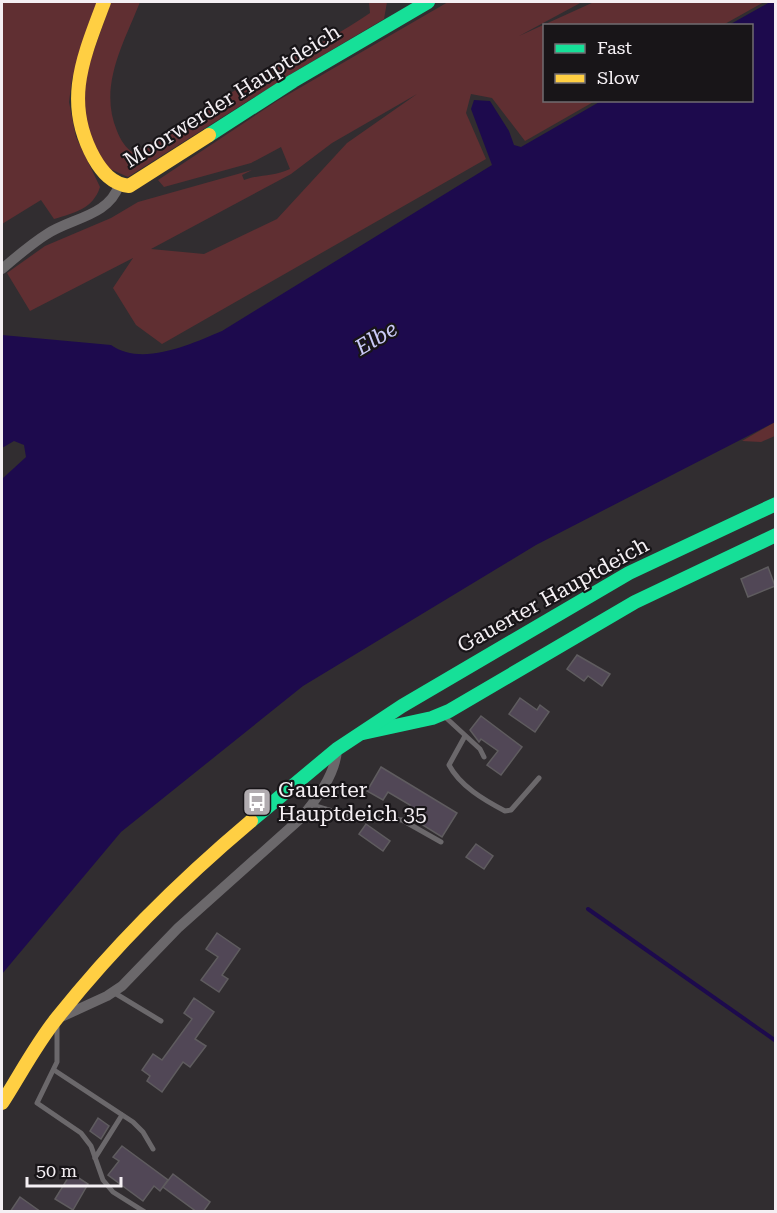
<svg xmlns="http://www.w3.org/2000/svg" width="777" height="1213" viewBox="0 0 777 1213" font-family="'Roboto Serif',serif">
<style>
.green{fill:#602f32;fill-rule:evenodd}
.water{fill:#1d0a4d}
.lines{fill:none;stroke-linecap:round;stroke-linejoin:round}
.stream{stroke:#1d0a4d;stroke-width:4}
.building{fill:#514756;stroke:#5f5c5f;stroke-width:1.5}
.lane{stroke:#6b686b;stroke-width:5}
.street{stroke:#6b686b;stroke-width:10}
.fast{stroke:#16e098;stroke-width:14}
.slow{stroke:#ffcf43;stroke-width:14}
.labels{text-anchor:middle;dominant-baseline:central;stroke-width:4.5;stroke-linejoin:round;paint-order:stroke}
.street-label{font-size:21px;fill:#f4eff3;stroke:#181518}
.poi-label{font-size:21px;fill:#f4eff3;stroke:#181518;text-anchor:start}
.water-label{font-size:22px;font-style:italic;fill:#cacaf6;stroke:#181518}
</style>
<rect width="100%" height="100%" fill="#312d30"/>
<!-- green -->
<g class="green">
<path d="M2 2H98L72 79 69 102 76 137 100 187C93 209 74 213 54 219L41 200 2 224Z"/>
<path d="M111 2H140C124 43 98 86 117 131 120 139 126 149 134 153L287 58C315 48 343 31 370 13L369 2H387L384 19 291 74 128 177 108 168 94 148 81 105 89 64Z"/>
<path d="M448 2H582L519 36 594 2H764L723 25 544 26V100L595 101 525 141 492 98 471 94 466 113 486 159 162 344 136 325 113 288 133 258 30 311 7 273 45 246 111 218 138 202 252 170 242 175 244 180C260 174 273 177 290 169L281 147 251 163 164 187 158 180 277 101ZM417 94 347 143 277 219 204 254 151 249 291 174 332 143Z"/>
<polygon points="775,422 775,436 761,442 742,441"/>
</g>
<!-- water -->
<path class="water" d="M770 2H776L775 422 536 545 303 686 121 832 2 974V479L26 457 24 445 14 441 2 448V335L111 345C142 367 191 344 222 331L492 165 471 109 474 100 490 101 509 131 514 145 521 147 601 101 752 100V26L729 25Z"/>
<g class="lines">
<!-- stream -->
<polyline class="stream" points="588,909 776,1041"/>
</g>
<!-- building -->
<g class="building">
<polygon points="768,567 775,586 748,597 741,579"/>
<polygon points="577,655 610,674 602,686 588,676 584,681 567,669"/>
<polygon points="520,698 537,710 540,705 549,712 535,732 509,714"/>
<polygon points="481,716 522,747 501,775 487,765 498,751 481,739 479,742 470,730"/>
<polygon points="381,767 457,813 442,837 405,814 410,805 388,792 383,800 367,791"/>
<polygon points="366,824 390,841 383,851 359,834"/>
<polygon points="476,844 493,856 484,869 466,857"/>
<polygon points="217,933 240,949 222,975 228,979 219,992 201,980 218,957 206,949"/>
<polygon points="194,998 214,1012 195,1039 206,1046 190,1067 183,1062 162,1092 147,1081 150,1076 142,1070 153,1054 162,1060 192,1019 184,1013"/>
<polygon points="98,1118 109,1126 101,1139 90,1131"/>
<polygon points="122,1146 168,1180 160,1191 154,1186 143,1201 108,1175 119,1161 113,1157"/>
<polygon points="71,1173 88,1184 73,1210 55,1199"/>
<polygon points="173,1174 210,1202 203,1212 197,1212 163,1187"/>
<polygon points="20,1197 41,1212 10,1212"/>
</g>
<g class="lines">
<!-- lane -->
<g class="lane">
<polyline points="443,715 480,749 484,757"/>
<path d="M465 736 449 765C460 786 484 800 505 811L511 810 539 778"/>
<polyline points="312,805 349,816 402,820 441,842"/>
<polyline points="113,992 161,1021"/>
<polyline points="57,1024 57,1062 37,1103 81,1133 91,1146 103,1180 113,1192 145,1212"/>
<polyline points="54,1070 133,1122 143,1132 153,1149"/>
<polyline points="95,1158 122,1115"/>
</g>
<!-- street -->
<g class="street">
<path d="M2 269C16 257 31 244 47 234 71 218 109 216 119 185"/>
<path d="M59 1018 107 996 122 986 178 928 300 819C316 800 336 774 337 749"/>
</g>
<!-- fast -->
<g class="fast">
<polyline points="209,135 293,81 428,2"/>
<polyline points="363,733 432,718 449,711 635,602 776,535"/>
<polyline points="251,821 337,749 402,706 629,573 776,504"/>
</g>
<!-- slow -->
<g class="slow">
<path d="M104 2C83 58 63 102 94 158 102 172 112 184 129 186L209 135"/>
<path d="M2 1103C20 1075 36 1044 57 1018 114 946 181 880 251 821"/>
</g>
</g>
<!-- icons -->
<defs>
<g id="bus-square" transform="scale(1.5)"><rect x="-9" y="-9" width="18" height="18" rx="4" fill="#b0abaf" stroke="#181518"/><path d="M-5-6H5V4H4V6H2V4H-2V6H-4V4H-5ZM-3.5-4V0h7V-4ZM-3.5 1.2v1.5H-2V1.2ZM2 1.2v1.5H3.5V1.2Z" fill="#fff"/></g>
</defs>
<g fill-rule="evenodd">
<use href="#bus-square" x="257" y="802"/>
</g>
<g class="labels">
<!-- street labels -->
<g class="street-label">
<text transform="translate(232 96) rotate(-32)">Moorwerder Hauptdeich</text>
<text transform="translate(553 595) rotate(-29)">Gauerter Hauptdeich</text>
</g>
<!-- poi labels -->
<g class="poi-label">
<text x="278" y="790">Gauerter<tspan x="278" dy="24">Hauptdeich 35</tspan></text>
</g>
<!-- water labels -->
<g class="water-label">
<text transform="translate(376 338) rotate(-31)">Elbe</text>
</g>
</g>
<!-- border -->
<rect width="777" height="1213" fill="none" stroke="#f4eff3" stroke-width="6"/>
<!-- legend -->
<rect x="543" y="24" width="210" height="78" fill="#181518" stroke="#706c70" stroke-width="1.5"/>
<rect x="555" y="44" width="30" height="9" fill="#16e098" stroke="#706c70" stroke-width="1.5"/>
<text x="597" y="54" font-size="18" fill="#f4eff3">Fast</text>
<rect x="555" y="74" width="30" height="9" fill="#ffcf43" stroke="#706c70" stroke-width="1.5"/>
<text x="597" y="84" font-size="18" fill="#f4eff3">Slow</text>
<!-- scale -->
<path d="M27 1177v9h94v-9" fill="none" stroke="#f4eff3" stroke-width="3"/>
<text x="36" y="1177" font-size="18" fill="#f4eff3" stroke="#181518" stroke-width="4.5" paint-order="stroke">50 m</text>
</svg>
